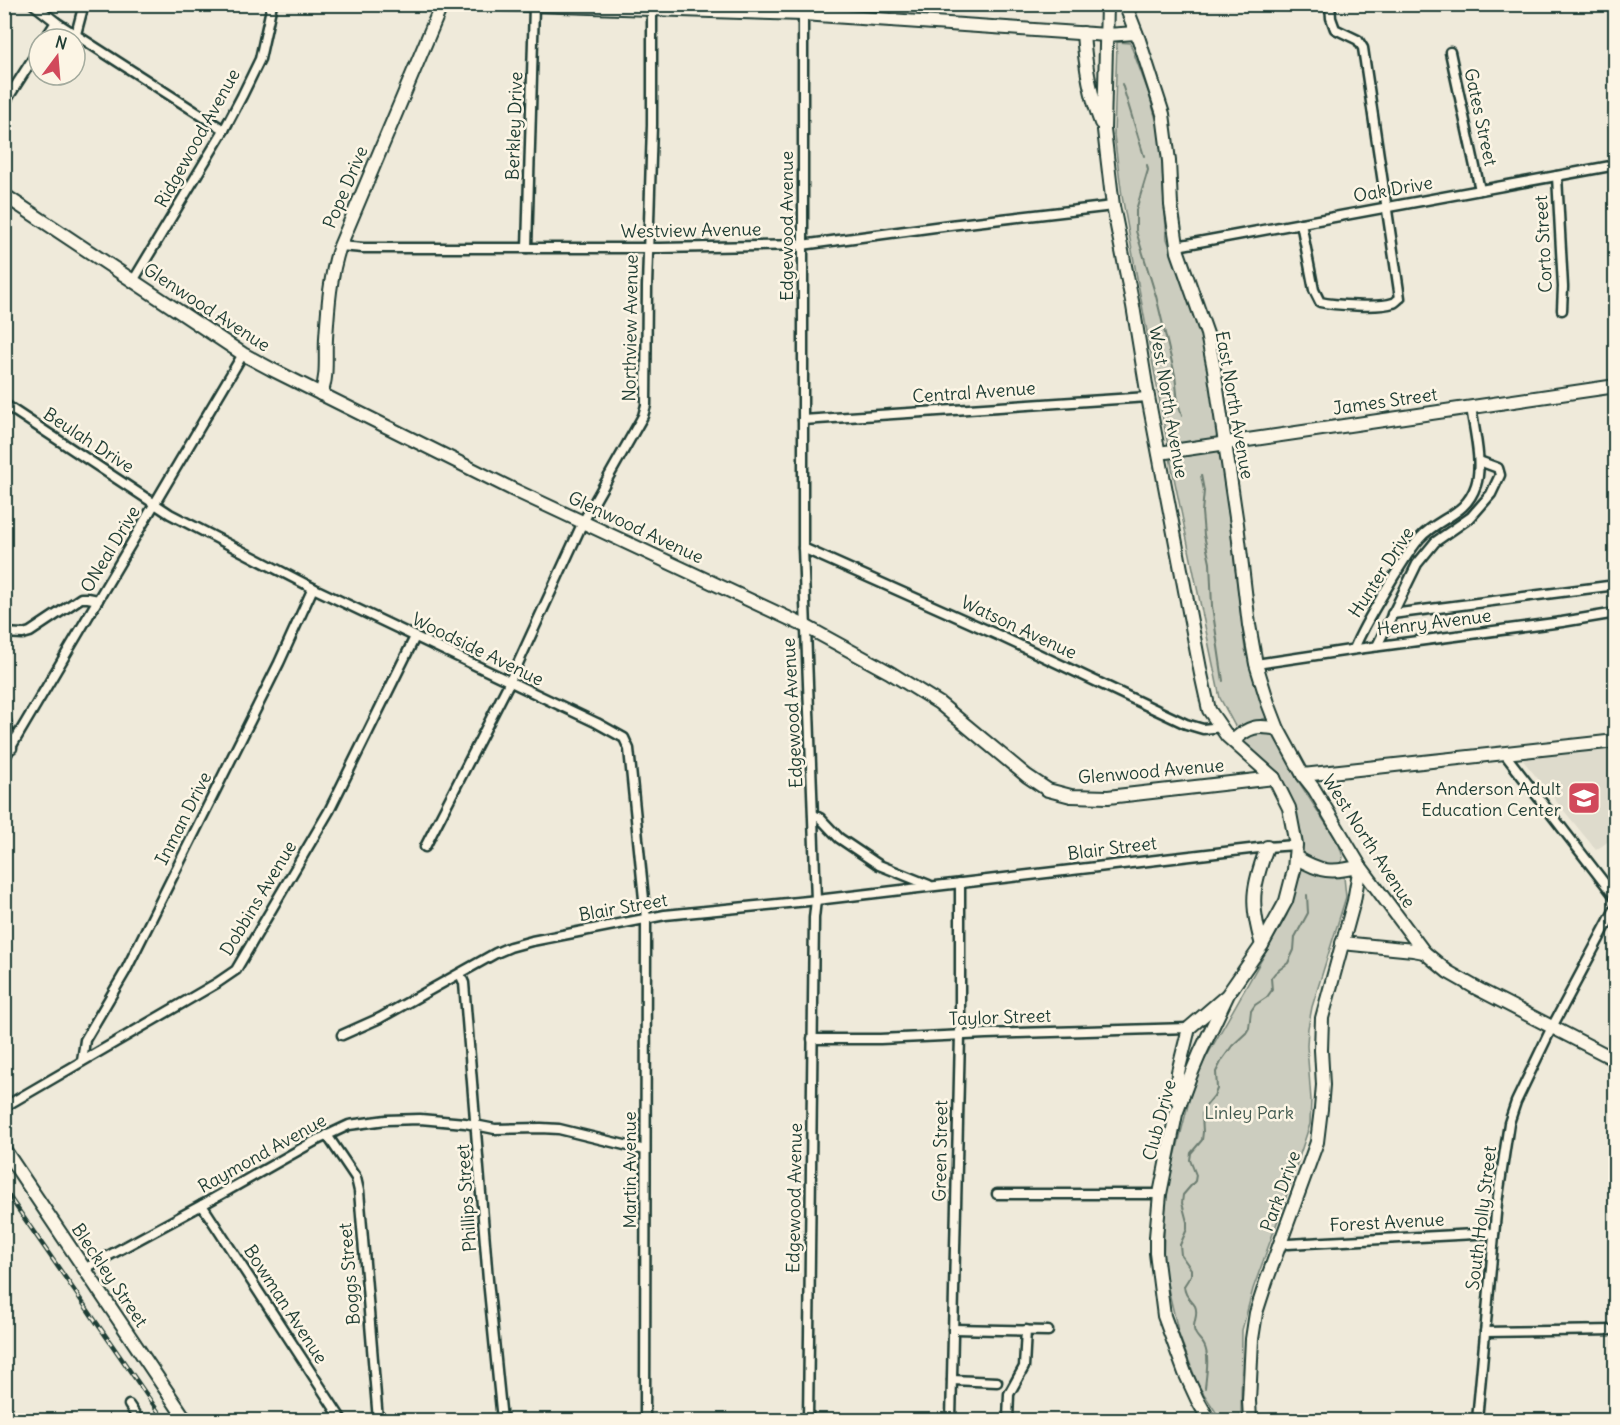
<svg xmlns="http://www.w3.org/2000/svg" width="1620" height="1425" viewBox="0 0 1620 1425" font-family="Delius,sans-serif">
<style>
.built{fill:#dedbcc}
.green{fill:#cccdbf;stroke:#76857a;stroke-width:1.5}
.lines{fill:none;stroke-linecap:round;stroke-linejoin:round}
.stream{stroke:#6c7d71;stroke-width:2}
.street-casing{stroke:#1f3d34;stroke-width:13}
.secondary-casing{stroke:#1f3d34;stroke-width:16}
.primary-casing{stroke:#1f3d34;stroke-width:16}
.street{stroke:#fcf5e5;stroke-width:8}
.secondary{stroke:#fcf5e5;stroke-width:12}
.primary{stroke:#fcf5e5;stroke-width:12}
.rail-casing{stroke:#1f3d34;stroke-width:4.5}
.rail{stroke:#fcf5e5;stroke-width:2;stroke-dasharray:7;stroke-linecap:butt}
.labels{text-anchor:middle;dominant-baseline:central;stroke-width:5;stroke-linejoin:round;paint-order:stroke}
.street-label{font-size:18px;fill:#1f3d34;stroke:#fcf5e5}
.poi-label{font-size:18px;fill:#1f3d34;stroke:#fcf5e5;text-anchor:end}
.park-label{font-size:18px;fill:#425a50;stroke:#fcf5e5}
</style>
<rect width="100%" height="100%" fill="#efeada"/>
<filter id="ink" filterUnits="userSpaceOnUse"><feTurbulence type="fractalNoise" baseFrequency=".0167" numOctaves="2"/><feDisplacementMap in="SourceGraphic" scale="12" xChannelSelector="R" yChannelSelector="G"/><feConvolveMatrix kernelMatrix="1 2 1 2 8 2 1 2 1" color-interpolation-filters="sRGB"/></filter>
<g filter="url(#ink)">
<!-- built -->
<polygon class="built" points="1615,748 1615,837 1596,850 1521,758"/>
<!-- green -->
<g class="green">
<polygon points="1117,42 1130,43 1149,94 1161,137 1163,189 1167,239 1204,337 1222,459 1245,649 1269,717 1236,728 1220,698 1172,468 1122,196 1114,135"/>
<path d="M1256 732 1274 734 1297 779 1339 844 1343 857 1342 861 1338 865C1324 864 1314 861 1303 853 1300 825 1295 795 1277 773 1267 761 1253 751 1242 740L1250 734Z"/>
<polygon points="1303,866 1322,876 1344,877 1346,897 1312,1007 1308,1028 1307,1046 1311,1100 1310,1124 1283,1206 1253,1289 1242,1330 1241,1420 1221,1420 1198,1385 1179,1335 1163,1267 1165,1196 1195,1077 1287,915"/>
</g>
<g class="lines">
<!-- stream -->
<g class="stream">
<polyline points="1122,84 1144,156"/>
<polyline points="1147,165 1148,170 1136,210 1136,231 1156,296 1175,375 1178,403 1182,416"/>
<polyline points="1201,475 1204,491 1202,512 1204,535 1210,563 1212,606 1223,681"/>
<path d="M1205 1388C1206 1376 1210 1356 1204 1345 1201 1339 1195 1337 1194 1329 1193 1322 1199 1314 1195 1306 1190 1298 1185 1297 1184 1286L1191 1275V1269L1181 1255 1180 1245 1187 1229V1222L1182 1203 1183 1195 1195 1181 1196 1175 1190 1160 1191 1153 1202 1140 1203 1132 1202 1114 1205 1107 1214 1096 1217 1089 1216 1072 1222 1060 1232 1046 1246 1033 1249 1028 1251 1011 1255 1005 1267 997 1272 990 1271 978 1275 973 1288 963 1294 950 1295 937 1308 913 1307 895"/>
</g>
<!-- street casing -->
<g class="street-casing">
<g id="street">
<polyline points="33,4 56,22 224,130"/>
<polyline points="806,4 803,14 803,548 816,900 814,918 808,1420"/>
<polyline points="76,34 84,4"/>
<polyline points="45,39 56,22"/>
<polyline points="1450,52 1480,190"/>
<polyline points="4,104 39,49"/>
<polyline points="1557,176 1563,287 1562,310"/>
<path d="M1301 223 1314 290 1320 302C1333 305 1380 308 1393 303 1395 303 1398 299 1400 298L1363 48 1358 40 1335 29 1331 18 1330 4"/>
<polyline points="340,246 363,248 661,248 802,245 950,225 1113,206"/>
<polyline points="1177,246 1616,165"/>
<polyline points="527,248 534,6"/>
<polyline points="133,281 224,130 242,96 260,59 272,4"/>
<polyline points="4,404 170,514 313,588 597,723 624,738 629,749 646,919 645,1420"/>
<polyline points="803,420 1148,397"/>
<polyline points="803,548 1000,636 1186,724 1203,729 1222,727"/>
<polyline points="1392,614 1616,585"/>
<polyline points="4,633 23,634 30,632 81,598 88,598 98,600"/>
<polyline points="1377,646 1417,564 1435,542 1471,517 1491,494 1500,475 1498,468 1479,461"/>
<path d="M1354 649C1364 624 1380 600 1394 576 1402 564 1410 549 1420 538 1439 517 1466 516 1476 485 1483 464 1474 429 1471 407"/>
<polyline points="1256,664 1357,649 1562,622 1616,613"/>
<polyline points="4,712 12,748"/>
<polyline points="1504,753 1616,898"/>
<polyline points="4,759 243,354"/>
<polyline points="814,815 820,818 839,838 879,865 929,885"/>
<polyline points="425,847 509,683 583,522 643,416 646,405 647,287 652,125 652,9"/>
<polyline points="460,974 464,983 488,1280 502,1420"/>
<polyline points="342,1035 380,1018 496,953 510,947 532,941 665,915 808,901 1267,847 1296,845"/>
<polyline points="812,1039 880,1039 986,1034 1189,1028"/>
<polyline points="82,1061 85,1040 125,972 279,663 313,588"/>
<polyline points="4,1107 217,983 236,970 329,811 415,637"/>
<polyline points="327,1135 356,1178 359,1191 378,1420"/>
<polyline points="997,1194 1160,1194"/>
<polyline points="202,1205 342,1420"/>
<polyline points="1281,1242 1288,1244 1494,1233"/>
<polyline points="84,1269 202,1205 315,1141 349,1125 386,1120 420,1119 465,1123 495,1129 541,1128 559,1129 645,1150"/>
<polyline points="953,1329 1048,1331"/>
<polyline points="1485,1332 1616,1330"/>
<polyline points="952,1380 997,1382"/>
<polyline points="129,1405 139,1420"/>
<polyline points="951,1420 960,1035 960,883"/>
<polyline points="1008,1420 1009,1394 1024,1367 1026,1330"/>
<polyline points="1477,1420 1497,1203 1509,1123 1516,1102 1552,1027 1616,907"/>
</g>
</g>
<!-- secondary casing -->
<g class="secondary-casing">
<g id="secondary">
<polyline points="500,4 803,14 1107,35 1136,33"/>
<polyline points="4,195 243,354 271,369 514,490 805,626 889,672 939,703 1027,776 1048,790 1071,796 1108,797 1274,778"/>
<path d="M321 394C328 376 325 357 326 338 328 307 330 275 340 246L442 4"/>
<polyline points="1159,453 1616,386"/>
<polyline points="1303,775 1616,741"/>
<polyline points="1360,866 1424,952 1448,972 1478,989 1616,1060"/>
<polyline points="4,1149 186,1420"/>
<polyline points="4,1414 16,1420"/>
</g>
</g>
<!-- primary casing -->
<g class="primary-casing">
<g id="primary">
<polyline points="1107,4 1104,130 1113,206 1133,306 1148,397 1201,674 1209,710 1227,736 1274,778 1289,808 1296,845 1294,870 1286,901 1262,945 1228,994 1200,1053 1189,1079 1176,1114 1160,1194 1156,1237 1156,1253 1164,1316 1185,1373 1197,1399 1209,1420"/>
<polyline points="1125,4 1139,40 1163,114 1169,161 1171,205 1178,252 1207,334 1214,369 1237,524 1249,625 1256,664 1268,703 1278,729 1303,775 1314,789 1360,866"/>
<path d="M1083 33C1085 64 1090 94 1101 123"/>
<path d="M1233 741C1249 726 1257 725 1278 729"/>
<path d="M1295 857C1321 872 1331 874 1360 866"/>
<polyline points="1342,943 1413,950 1424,952"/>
<path d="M1262 945C1250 903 1252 888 1267 847"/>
<polyline points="1177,1100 1178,1072 1189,1028 1225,997"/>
<polyline points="1250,1420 1249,1401 1252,1339 1256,1313 1266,1282 1317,1142 1321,1109 1323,1085 1321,1050 1322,1018 1354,901 1360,866"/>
</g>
</g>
<!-- street -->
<use href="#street" class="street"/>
<!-- secondary -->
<use href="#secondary" class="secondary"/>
<!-- primary -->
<use href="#primary" class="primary"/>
<!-- rail casing -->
<g class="rail-casing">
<polyline id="rail" points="4,1189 164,1420"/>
</g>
<!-- rail -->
<use href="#rail" class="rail"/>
</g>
</g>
<!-- icons -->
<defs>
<g id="school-square" transform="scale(1.725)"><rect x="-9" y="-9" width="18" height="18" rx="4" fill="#d1495b" stroke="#fcf5e5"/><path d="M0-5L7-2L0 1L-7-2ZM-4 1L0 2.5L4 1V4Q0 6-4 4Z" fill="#fff"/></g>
</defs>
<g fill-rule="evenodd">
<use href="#school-square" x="1584" y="798"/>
</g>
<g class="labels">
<!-- street labels -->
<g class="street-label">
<text transform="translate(1481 117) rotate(78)">Gates Street</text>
<text transform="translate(514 126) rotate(-88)">Berkley Drive</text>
<text transform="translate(197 138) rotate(-61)">Ridgewood Avenue</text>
<text transform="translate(345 187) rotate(-67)">Pope Drive</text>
<text transform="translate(1393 189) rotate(-10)">Oak Drive</text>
<text transform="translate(786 226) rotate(-90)">Edgewood Avenue</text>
<text transform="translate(691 230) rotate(-1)">Westview Avenue</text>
<text transform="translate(1543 244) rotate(-93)">Corto Street</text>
<text transform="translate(207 307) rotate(33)">Glenwood Avenue</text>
<text transform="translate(630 328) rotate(-89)">Northview Avenue</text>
<text transform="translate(974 392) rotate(-4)">Central Avenue</text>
<text transform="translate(1385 401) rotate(-8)">James Street</text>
<text transform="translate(1169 402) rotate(80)">West North Avenue</text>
<text transform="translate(1235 405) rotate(80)">East North Avenue</text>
<text transform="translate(89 440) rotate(33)">Beulah Drive</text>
<text transform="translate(636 527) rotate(25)">Glenwood Avenue</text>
<text transform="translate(110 549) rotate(-59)">ONeal Drive</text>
<text transform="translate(1381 572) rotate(-57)">Hunter Drive</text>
<text transform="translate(1434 622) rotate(-7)">Henry Avenue</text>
<text transform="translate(1019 627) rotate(25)">Watson Avenue</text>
<text transform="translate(478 649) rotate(26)">Woodside Avenue</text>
<text transform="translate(792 713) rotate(-93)">Edgewood Avenue</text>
<text transform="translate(1151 771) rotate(-5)">Glenwood Avenue</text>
<text transform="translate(183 818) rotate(-63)">Inman Drive</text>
<text transform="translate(1369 841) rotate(57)">West North Avenue</text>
<text transform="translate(1112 848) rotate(-7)">Blair Street</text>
<text transform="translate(258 898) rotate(-59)">Dobbins Avenue</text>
<text transform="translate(623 907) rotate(-10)">Blair Street</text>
<text transform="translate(1000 1017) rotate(-2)">Taylor Street</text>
<text transform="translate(1159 1120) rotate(-75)">Club Drive</text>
<text transform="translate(940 1151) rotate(-89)">Green Street</text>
<text transform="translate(262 1153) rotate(-29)">Raymond Avenue</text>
<text transform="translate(629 1170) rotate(-90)">Martin Avenue</text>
<text transform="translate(1280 1191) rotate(-70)">Park Drive</text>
<text transform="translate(466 1198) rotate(-94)">Phillips Street</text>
<text transform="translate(794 1198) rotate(-89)">Edgewood Avenue</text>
<text transform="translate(1481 1218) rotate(-83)">South Holly Street</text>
<text transform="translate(1387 1222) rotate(-3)">Forest Avenue</text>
<text transform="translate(349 1274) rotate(-95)">Boggs Street</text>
<text transform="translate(110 1275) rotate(56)">Bleckley Street</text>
<text transform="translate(286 1304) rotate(57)">Bowman Avenue</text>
</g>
<!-- poi labels -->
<g class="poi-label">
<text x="1561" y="788">Anderson Adult<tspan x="1561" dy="21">Education Center</tspan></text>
</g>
<!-- park labels -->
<g class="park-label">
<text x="1249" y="1112">Linley Park</text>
</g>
</g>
<!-- margin -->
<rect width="1620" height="1425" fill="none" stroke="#fcf5e5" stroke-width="24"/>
<rect x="12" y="12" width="1596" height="1401" fill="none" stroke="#1f3d34" stroke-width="2" filter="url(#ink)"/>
<!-- north arrow -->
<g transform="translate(57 57) rotate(16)"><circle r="28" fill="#fcf5e5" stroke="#a4ab9e" stroke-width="1.5"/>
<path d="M0-4.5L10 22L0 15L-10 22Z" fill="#d1495b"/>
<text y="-9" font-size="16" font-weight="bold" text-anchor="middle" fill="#1f3d34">N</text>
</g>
</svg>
